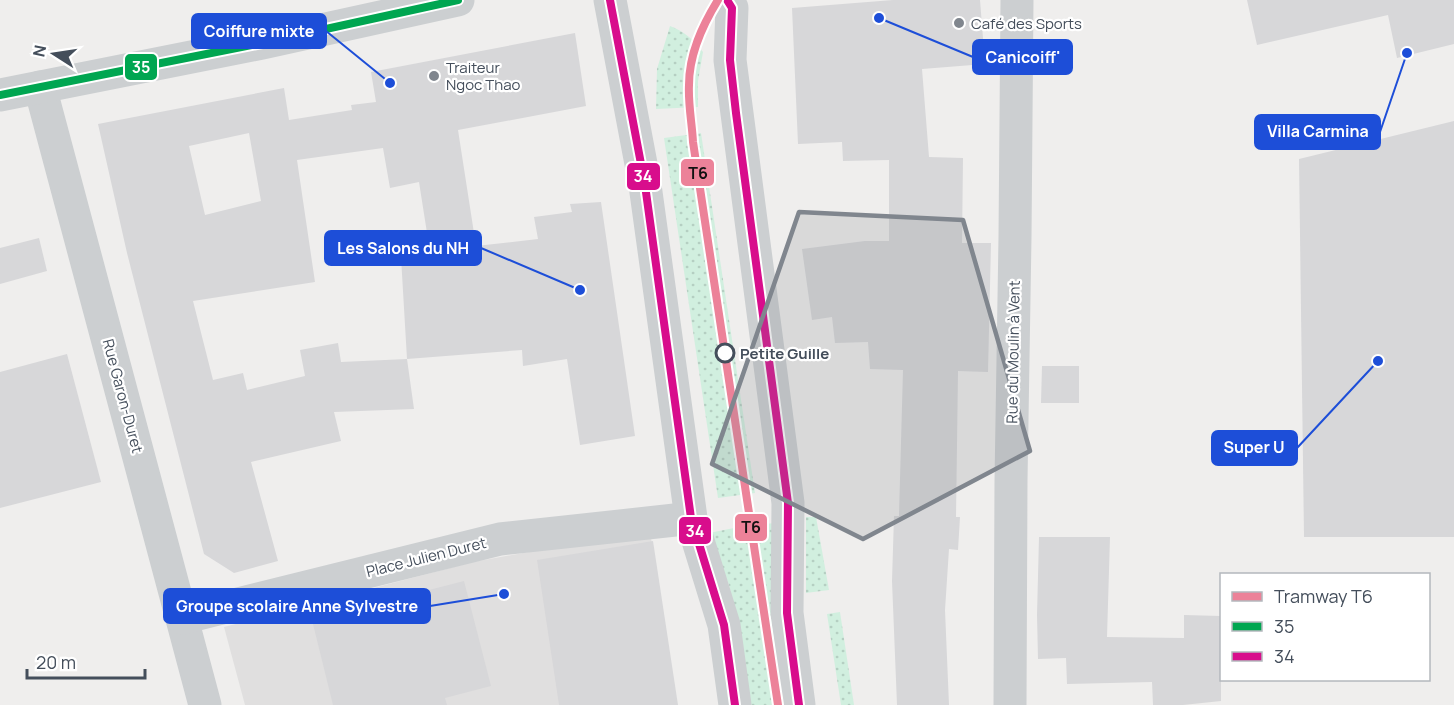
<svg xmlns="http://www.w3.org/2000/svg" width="1454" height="705" viewBox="0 0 1454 705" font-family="Manrope,sans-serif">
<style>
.education{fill:#e0dfdf}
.grass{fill:url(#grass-dots)}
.building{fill:#d7d7d9;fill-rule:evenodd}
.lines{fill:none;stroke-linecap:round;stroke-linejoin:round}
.minor{stroke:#cccfd1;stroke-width:33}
.bus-1-casing{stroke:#fff;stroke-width:12}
.bus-2-casing{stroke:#fff;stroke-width:12}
.bus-1{stroke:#00a651;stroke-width:8}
.bus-2{stroke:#d80d8c;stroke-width:8}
.tram-1-casing{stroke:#fff;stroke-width:12}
.tram-1{stroke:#ec8299;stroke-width:8}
.marked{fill:#80868e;fill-opacity:0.2;stroke:#80868e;stroke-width:4.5;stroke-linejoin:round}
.poi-dot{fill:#80868e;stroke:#fff;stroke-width:2}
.stop-dot{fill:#fff;stroke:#444e5b;stroke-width:3}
.labels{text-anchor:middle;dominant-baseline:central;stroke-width:4.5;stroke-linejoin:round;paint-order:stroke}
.poi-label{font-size:15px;fill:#444e5b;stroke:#fff;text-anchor:start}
.street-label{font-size:15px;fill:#444e5b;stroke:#fff}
.stop-label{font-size:15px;font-weight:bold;fill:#444e5b;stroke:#fff;text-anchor:start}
.leader{fill:none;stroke:#1d4ed8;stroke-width:2}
.callout-dot{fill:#1d4ed8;stroke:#fff;stroke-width:2}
.callout{fill:#1d4ed8;stroke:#1d4ed8;stroke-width:2}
.callout-label{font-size:16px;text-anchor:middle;font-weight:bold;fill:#fff}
.line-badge{stroke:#fff;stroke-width:2}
.badge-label{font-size:16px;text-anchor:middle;font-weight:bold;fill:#fff}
.pale-badge-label{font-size:16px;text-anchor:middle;font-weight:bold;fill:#111}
</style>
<defs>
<pattern id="grass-dots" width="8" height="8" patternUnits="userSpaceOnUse" patternTransform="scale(1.5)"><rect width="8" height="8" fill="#d1efdf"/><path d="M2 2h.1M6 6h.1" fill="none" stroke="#b5cfc2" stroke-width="1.8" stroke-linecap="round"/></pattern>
</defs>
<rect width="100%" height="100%" fill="#efeeed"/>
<!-- education -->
<polygon class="education" points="650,530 673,705 245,705 224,627 473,562"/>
<!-- grass -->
<g class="grass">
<path d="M670 26C685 32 693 39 703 52L698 81V107L656 109 657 69Z"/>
<polygon points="701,133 755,493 718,498 664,138"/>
<polygon points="806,517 816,517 829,590 806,593"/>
<polygon points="774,523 787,705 749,705 736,615 729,585 709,533 734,528"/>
<polygon points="840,612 854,705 841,705 827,614"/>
</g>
<!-- building -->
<g class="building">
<polygon points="893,0 980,0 985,64 922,69 929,157 963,158 962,243 991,243 988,372 958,371 956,517 960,517 958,550 949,549 945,610 949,705 897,705 892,581 894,516 899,516 903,370 870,369 868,342 835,343 832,317 812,320 802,249 865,241 889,241 889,160 843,161 842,142 798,144 792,8"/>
<polygon points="1247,0 1454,0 1454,44 1397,58 1388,15 1257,45"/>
<path d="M575 33 586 106 458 130 476 246 538 239 534 217 572 212 570 204 601 202 635 436 580 445 567 359 523 366 522 350 407 359 414 409 334 412 341 441 251 462 278 561 234 573 204 554 127 253 98 124 284 88 289 120 352 110 351 105 376 102 371 72ZM249 133 261 201 205 215 189 146ZM383 148 390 188 419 182 430 252 401 257 407 359 341 362 338 343 300 350 305 376 247 390 243 373 213 380 193 301 315 282 297 160Z"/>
<polygon points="1454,121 1454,537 1304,537 1299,159"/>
<polygon points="39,238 47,271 0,284 0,248"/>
<polygon points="67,354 101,482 0,508 0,372"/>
<polygon points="1042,366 1079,366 1079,403 1041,403"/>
<polygon points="1039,537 1110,537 1107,637 1184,638 1184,615 1221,616 1221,701 1183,705 1153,705 1152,682 1067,684 1066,658 1038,659 1037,615"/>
<polygon points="653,541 678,705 559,705 537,560"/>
<polygon points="464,581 491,686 445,698 447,705 333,705 312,620"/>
</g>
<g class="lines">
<!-- minor -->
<g class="minor">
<polyline points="610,0 645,185 691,518 724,625 735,705"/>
<polyline points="732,8 730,60 788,503 787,613 799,705"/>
<polyline points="40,87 205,705"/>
<polyline points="0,95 262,43 458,0"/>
<polyline points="182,618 500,539 675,520"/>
<polyline points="1010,705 1011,481 1015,237 1017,0"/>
</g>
<!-- bus-1 casing -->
<g class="bus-1-casing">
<polyline id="bus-1" points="0,95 262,43 458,0"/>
</g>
<!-- bus-2 casing -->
<g class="bus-2-casing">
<g id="bus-2">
<polyline points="610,0 645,185 691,518 724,625 735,705"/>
<polyline points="727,0 732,8 730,60 736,113 788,503 787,613 799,705"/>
</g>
</g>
<!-- bus-1 -->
<use href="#bus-1" class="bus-1"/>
<!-- bus-2 -->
<use href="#bus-2" class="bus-2"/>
<!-- tram-1 casing -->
<g class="tram-1-casing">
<path id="tram-1" d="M718 0C702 26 689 54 689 85 688 104 692 123 693 142L778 705"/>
</g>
<!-- tram-1 -->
<use href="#tram-1" class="tram-1"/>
</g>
<!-- marked area -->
<path class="marked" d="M799 212 963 220 1030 451 863 539 712 464Z"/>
<!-- markers -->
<g class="poi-dot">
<circle cx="959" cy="23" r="6"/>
<circle cx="434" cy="76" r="6"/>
</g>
<circle class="stop-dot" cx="725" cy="353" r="9"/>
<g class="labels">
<!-- poi labels -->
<g class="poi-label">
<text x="971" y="23">Café des Sports</text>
<text x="446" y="67">Traiteur<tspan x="446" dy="17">Ngoc Thao</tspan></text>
</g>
<!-- street labels -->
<g class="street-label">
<text transform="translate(1013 352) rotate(-89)">Rue du Moulin à Vent</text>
<text transform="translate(123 396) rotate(75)">Rue Garon-Duret</text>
<text transform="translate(426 557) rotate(-14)">Place Julien Duret</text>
</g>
<!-- stop labels -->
<g class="stop-label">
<text x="740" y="353">Petite Guille</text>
</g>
</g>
<!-- callouts -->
<path class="leader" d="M390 83L326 31M879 18L973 57M1407 53L1380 132M580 290L481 248M1378 361L1297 448M504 594L430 606"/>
<g class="callout-dot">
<circle cx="390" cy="83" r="6"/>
<circle cx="879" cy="18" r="6"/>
<circle cx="1407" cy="53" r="6"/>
<circle cx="580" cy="290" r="6"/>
<circle cx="1378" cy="361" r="6"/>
<circle cx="504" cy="594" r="6"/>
</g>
<g class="callout">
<rect x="192" y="14" width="134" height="34" rx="6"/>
<rect x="973" y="40" width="99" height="34" rx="6"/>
<rect x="1255" y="115" width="125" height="34" rx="6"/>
<rect x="325" y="231" width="156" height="34" rx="6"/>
<rect x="1212" y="431" width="85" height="34" rx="6"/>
<rect x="164" y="589" width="266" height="34" rx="6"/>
</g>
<g class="callout-label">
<text x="259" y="37">Coiffure mixte</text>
<text x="1023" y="63">Canicoiff'</text>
<text x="1318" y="137">Villa Carmina</text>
<text x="403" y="254">Les Salons du NH</text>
<text x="1254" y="453">Super U</text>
<text x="297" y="612">Groupe scolaire Anne Sylvestre</text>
</g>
<g class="line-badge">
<rect x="124" y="53" width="34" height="28" rx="6" fill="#00a651"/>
<rect x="680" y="158" width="35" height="29" rx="6" fill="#ec8299"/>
<rect x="626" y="162" width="35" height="29" rx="6" fill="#d80d8c"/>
<rect x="734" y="513" width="34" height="29" rx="6" fill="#ec8299"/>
<rect x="678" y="516" width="34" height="29" rx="6" fill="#d80d8c"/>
</g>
<g class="badge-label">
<text x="141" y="73">35</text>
<text x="643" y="182">34</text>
<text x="695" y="537">34</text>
</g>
<g class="pale-badge-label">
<text x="698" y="179">T6</text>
<text x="751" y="533">T6</text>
</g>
<!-- legend -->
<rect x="1220" y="573" width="210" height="108" fill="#ffffff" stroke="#b4b8bd" stroke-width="1.5"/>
<rect x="1232" y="592" width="30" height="9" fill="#ec8299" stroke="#b4b8bd" stroke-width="1.5"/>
<text x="1274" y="603" font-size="18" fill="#444e5b">Tramway T6</text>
<rect x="1232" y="622" width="30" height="9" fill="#00a651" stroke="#b4b8bd" stroke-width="1.5"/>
<text x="1274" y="633" font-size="18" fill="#444e5b">35</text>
<rect x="1232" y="652" width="30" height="9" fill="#d80d8c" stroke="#b4b8bd" stroke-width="1.5"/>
<text x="1274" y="663" font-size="18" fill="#444e5b">34</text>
<!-- north arrow -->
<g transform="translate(54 54) rotate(282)" stroke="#ffffff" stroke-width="4.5" paint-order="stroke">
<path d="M0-4.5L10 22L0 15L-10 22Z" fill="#444e5b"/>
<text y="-9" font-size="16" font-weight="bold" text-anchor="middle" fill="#444e5b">N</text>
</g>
<!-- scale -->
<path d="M27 669v9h118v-9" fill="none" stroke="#444e5b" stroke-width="3"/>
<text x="36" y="669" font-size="18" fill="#444e5b" stroke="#ffffff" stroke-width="4.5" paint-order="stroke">20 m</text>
</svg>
